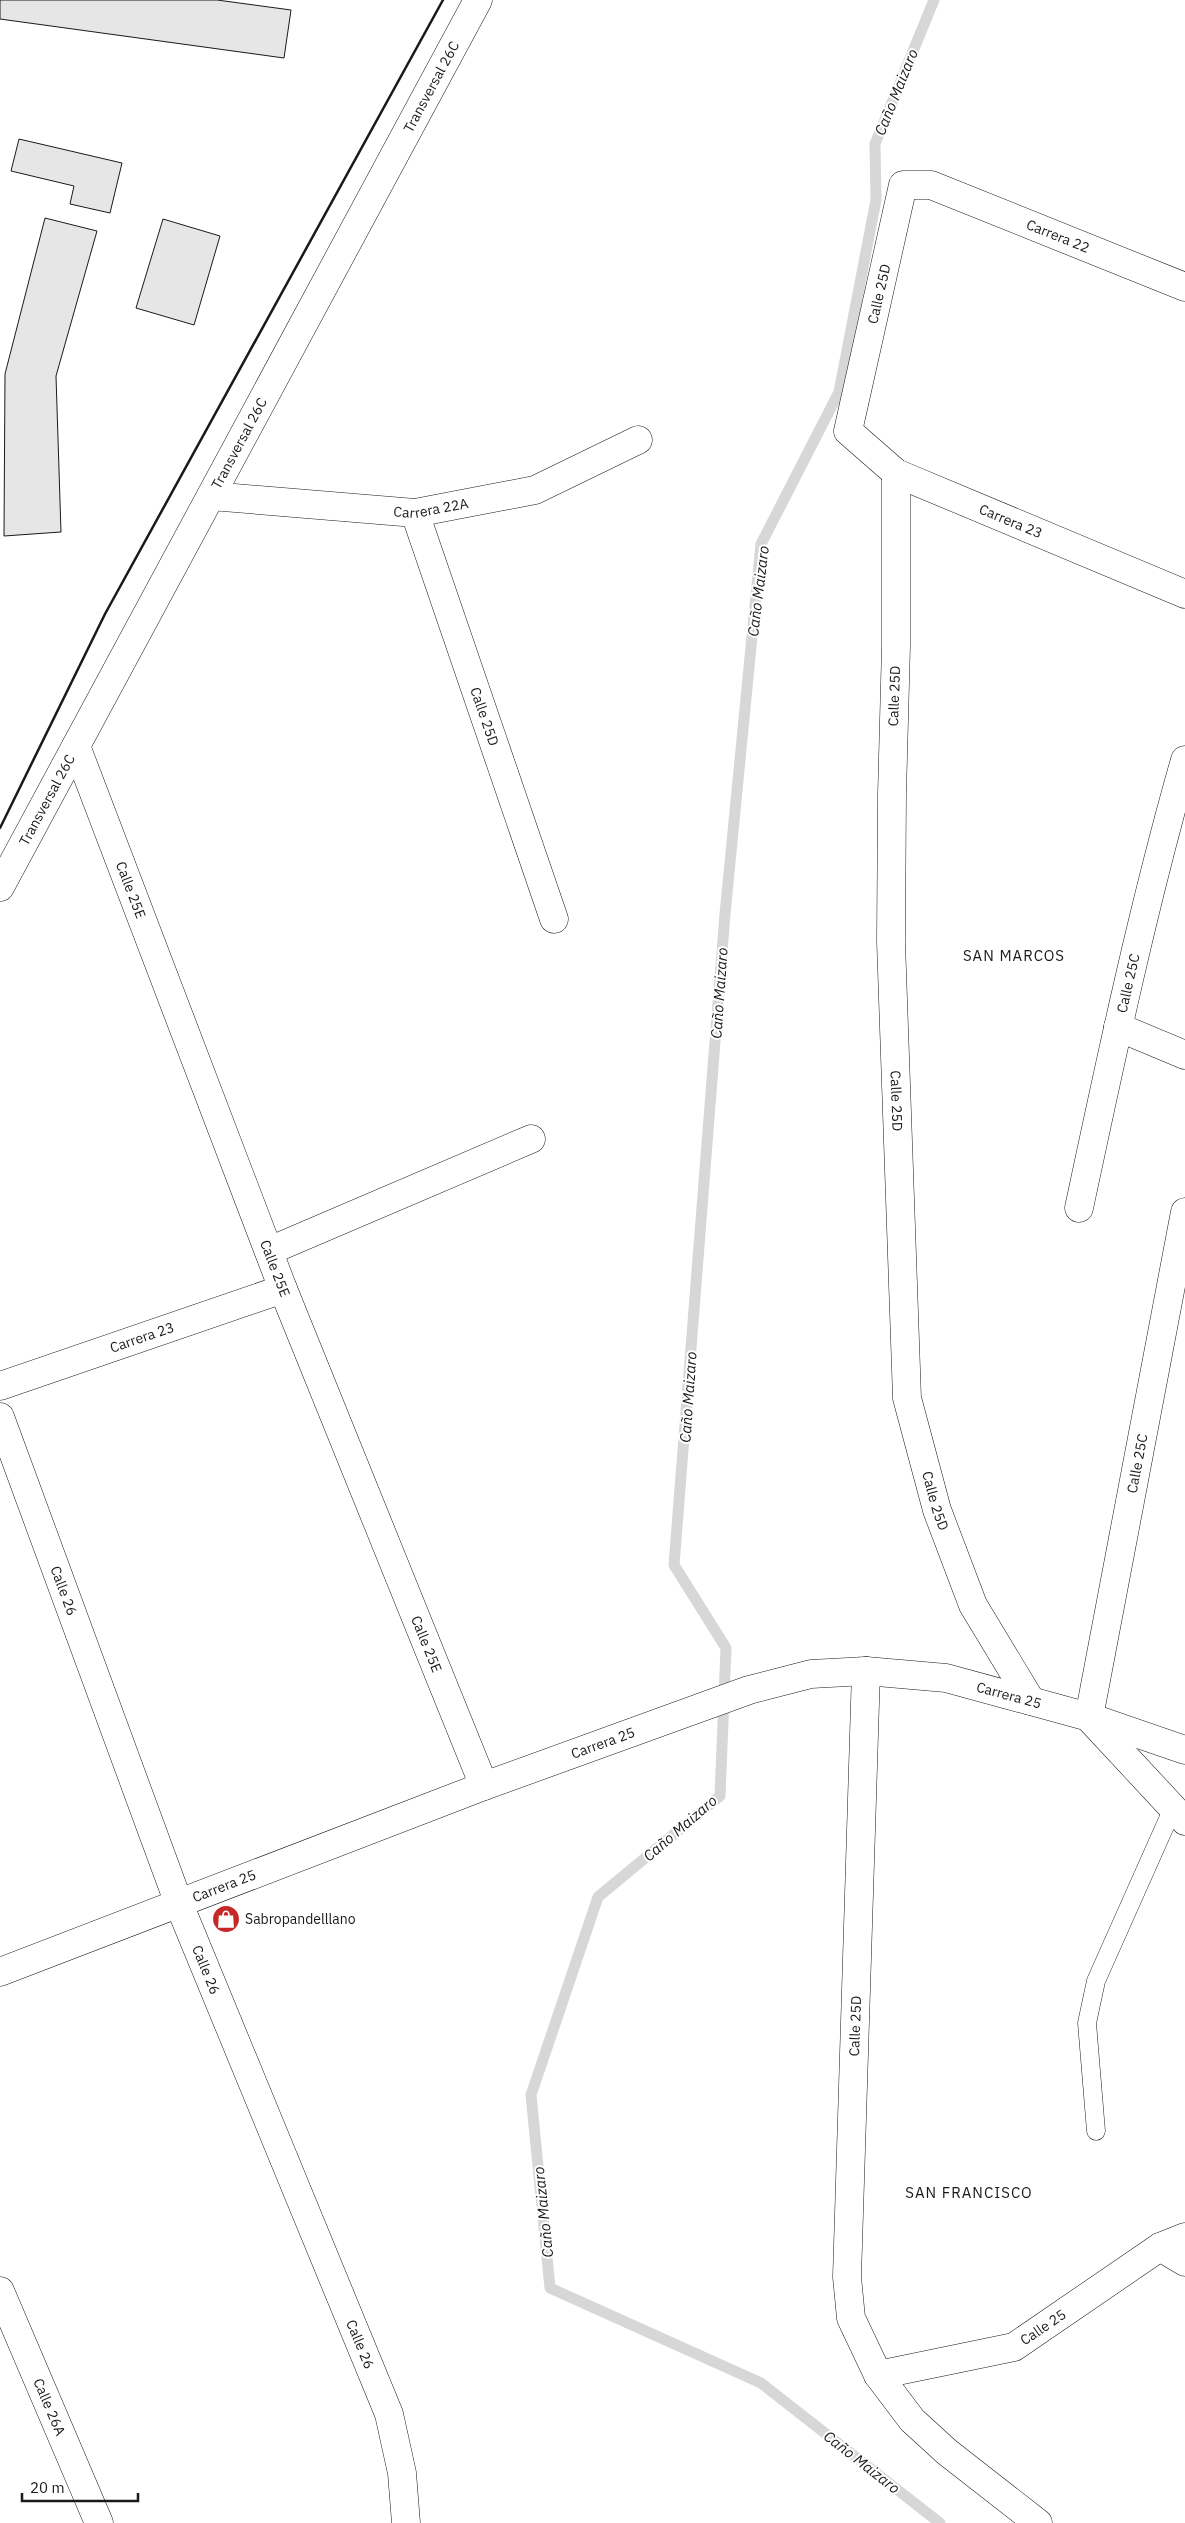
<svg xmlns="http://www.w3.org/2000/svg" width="1185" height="2523" viewBox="0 0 1185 2523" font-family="'IBM Plex Sans',sans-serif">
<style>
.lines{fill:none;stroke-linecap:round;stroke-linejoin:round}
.stream{stroke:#d7d7d7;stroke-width:11}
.building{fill:#e6e6e6;stroke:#1a1a1a}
.service-casing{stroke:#1a1a1a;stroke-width:19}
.minor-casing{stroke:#1a1a1a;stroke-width:29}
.tertiary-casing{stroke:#1a1a1a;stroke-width:29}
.service{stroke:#fff;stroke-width:18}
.minor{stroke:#fff;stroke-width:28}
.tertiary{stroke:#fff;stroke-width:28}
.wall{stroke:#1a1a1a;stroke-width:2.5}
.labels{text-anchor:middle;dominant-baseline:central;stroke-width:4;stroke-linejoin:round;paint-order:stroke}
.street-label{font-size:14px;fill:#1a1a1a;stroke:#fff}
.poi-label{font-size:14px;fill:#1a1a1a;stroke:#fff;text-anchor:start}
.water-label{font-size:15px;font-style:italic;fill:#1a1a1a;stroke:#fff}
.neighbourhood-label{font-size:15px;letter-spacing:1px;fill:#1a1a1a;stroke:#fff}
</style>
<rect width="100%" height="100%" fill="#fff"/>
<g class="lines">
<!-- stream -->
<polyline class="stream" points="934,0 875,144 876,200 839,392 761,544 725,914 674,1565 726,1648 720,1796 598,1897 531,2095 550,2288 761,2383 940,2523"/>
</g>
<!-- building -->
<g class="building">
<polygon points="0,0 217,0 291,10 284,58 0,19"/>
<polygon points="19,139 122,163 110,213 70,204 74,186 11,171"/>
<polygon points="45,218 97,231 56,376 61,532 4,536 5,374"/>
<polygon points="163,219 220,236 194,325 136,308"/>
</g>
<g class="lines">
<!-- service casing -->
<g class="service-casing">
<polyline id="service" points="1096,2131 1087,2023 1096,1981 1173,1808"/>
</g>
<!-- minor casing -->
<g class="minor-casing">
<g id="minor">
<path id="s1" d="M1185 287 931 185H903L848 431 896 473 1185 594"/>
<path id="s2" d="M896 473V646L892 794 891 942 907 1398 937 1510 973 1605 1031 1701"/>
<path id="s3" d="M211 496 415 513 535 490 638 440"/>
<path id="s4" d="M415 513 554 919"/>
<path id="s5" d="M76 746 283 1289 484 1786"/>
<path id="s6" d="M0 887 478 0"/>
<polyline points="1118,1027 1185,1055"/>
<path id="s7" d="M1079 1208C1111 1058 1143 907 1185 760"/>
<polyline points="269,1251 531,1139"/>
<path id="s8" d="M0 1386 283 1289"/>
<path id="s9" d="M0 1417 179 1904 389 2414 402 2473 406 2523"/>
<polyline points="866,1671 847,2277 851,2318 878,2375 912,2420 947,2452 1038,2523"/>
<path id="s10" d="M1089 1717 1185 1212"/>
<polyline points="1160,2247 1185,2262"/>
<path id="s11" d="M0 2291 99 2523"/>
<path id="s12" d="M878 2375 1014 2347 1160 2247 1185 2237"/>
</g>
</g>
<!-- tertiary casing -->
<g class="tertiary-casing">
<g id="tertiary">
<polyline points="1091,1720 1185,1821"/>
<path id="s13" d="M0 1972 484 1786 749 1690 811 1674 866 1671 946 1678 1089 1717 1185 1750"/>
</g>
</g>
<!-- service -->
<use href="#service" class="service"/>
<!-- minor -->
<use href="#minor" class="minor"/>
<!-- tertiary -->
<use href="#tertiary" class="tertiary"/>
<!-- wall -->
<polyline class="wall" points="0,828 105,614 443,0"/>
</g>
<!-- icons -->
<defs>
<g id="shop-disc" transform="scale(1.4375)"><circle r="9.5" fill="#c62828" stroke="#fff"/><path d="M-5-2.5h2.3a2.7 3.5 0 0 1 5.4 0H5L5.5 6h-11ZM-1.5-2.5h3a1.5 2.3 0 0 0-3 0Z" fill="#fff"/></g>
</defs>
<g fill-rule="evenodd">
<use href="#shop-disc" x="226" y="1919"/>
</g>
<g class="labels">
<!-- street labels -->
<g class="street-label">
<text stroke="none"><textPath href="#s6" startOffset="909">Transversal 26C</textPath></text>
<text transform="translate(1058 236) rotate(22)">Carrera 22</text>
<text transform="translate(879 294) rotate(-77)">Calle 25D</text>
<text stroke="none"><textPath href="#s6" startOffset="504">Transversal 26C</textPath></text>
<text stroke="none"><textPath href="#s3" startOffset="221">Carrera 22A</textPath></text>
<text stroke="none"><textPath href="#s1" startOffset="742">Carrera 23</textPath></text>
<text transform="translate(894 696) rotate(-88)">Calle 25D</text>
<text stroke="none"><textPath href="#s4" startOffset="215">Calle 25D</textPath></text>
<text stroke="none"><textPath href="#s6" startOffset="99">Transversal 26C</textPath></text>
<text stroke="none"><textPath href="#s5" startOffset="154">Calle 25E</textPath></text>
<text stroke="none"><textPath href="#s7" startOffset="230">Calle 25C</textPath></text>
<text stroke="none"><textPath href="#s2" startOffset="628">Calle 25D</textPath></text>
<text stroke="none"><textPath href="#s5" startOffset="559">Calle 25E</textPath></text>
<text stroke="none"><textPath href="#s8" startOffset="150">Carrera 23</textPath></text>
<text stroke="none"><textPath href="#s10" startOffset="258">Calle 25C</textPath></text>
<text stroke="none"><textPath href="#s2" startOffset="1032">Calle 25D</textPath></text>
<text stroke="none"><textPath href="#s9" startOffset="185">Calle 26</textPath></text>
<text stroke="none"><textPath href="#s5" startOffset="964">Calle 25E</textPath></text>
<text stroke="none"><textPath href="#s13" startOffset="1065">Carrera 25</textPath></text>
<text stroke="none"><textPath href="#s13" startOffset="645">Carrera 25</textPath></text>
<text stroke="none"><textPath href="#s13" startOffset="240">Carrera 25</textPath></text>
<text stroke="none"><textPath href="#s9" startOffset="590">Calle 26</textPath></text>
<text transform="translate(855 2026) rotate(-88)">Calle 25D</text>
<text stroke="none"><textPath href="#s12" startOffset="174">Calle 25</textPath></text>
<text stroke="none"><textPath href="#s9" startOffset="995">Calle 26</textPath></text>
<text stroke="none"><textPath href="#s11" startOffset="126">Calle 26A</textPath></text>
</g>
<!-- poi labels -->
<g class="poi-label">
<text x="245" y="1919">Sabropandelllano</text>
</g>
<!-- water labels -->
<g class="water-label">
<text transform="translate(896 92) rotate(-68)">Caño Maizaro</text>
<text transform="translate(758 591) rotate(-83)">Caño Maizaro</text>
<text transform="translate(719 993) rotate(-86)">Caño Maizaro</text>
<text transform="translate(688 1397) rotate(-86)">Caño Maizaro</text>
<text transform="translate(680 1828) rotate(-41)">Caño Maizaro</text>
<text transform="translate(543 2212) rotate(-96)">Caño Maizaro</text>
<text transform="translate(862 2462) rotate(38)">Caño Maizaro</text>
</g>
<!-- neighbourhood labels -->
<g class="neighbourhood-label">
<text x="1014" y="955">SAN MARCOS</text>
<text x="969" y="2192">SAN FRANCISCO</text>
</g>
</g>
<!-- scale -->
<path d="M22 2493v8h116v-8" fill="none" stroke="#1a1a1a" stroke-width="2.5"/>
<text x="30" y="2493" font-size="15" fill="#1a1a1a" stroke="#ffffff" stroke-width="4" paint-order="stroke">20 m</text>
</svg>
